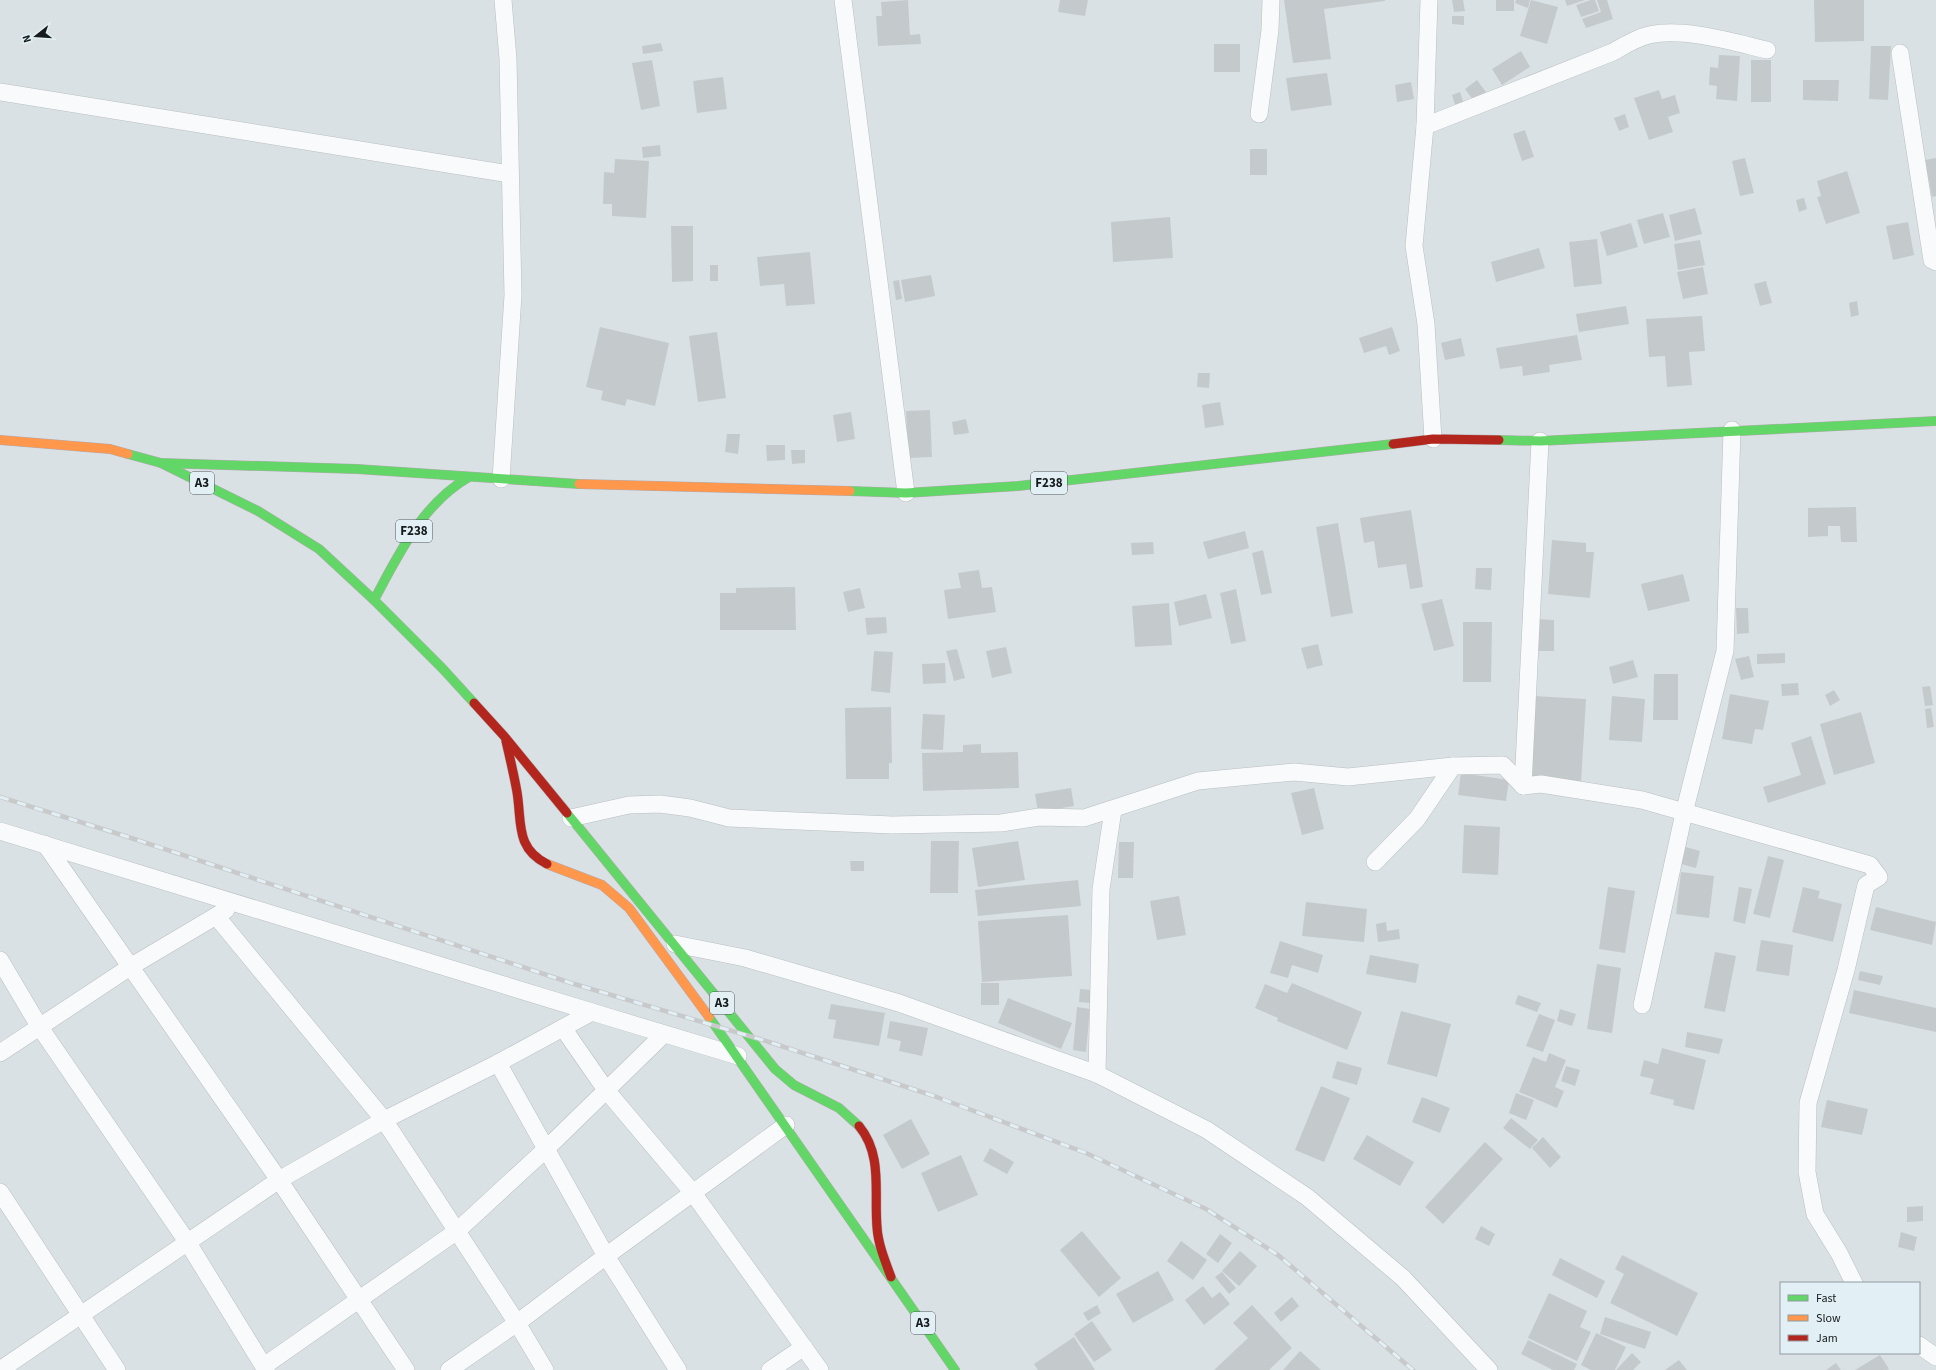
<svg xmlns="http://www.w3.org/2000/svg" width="1936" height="1370" viewBox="0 0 1936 1370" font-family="'Source Sans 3',sans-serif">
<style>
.building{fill:#c4cacc}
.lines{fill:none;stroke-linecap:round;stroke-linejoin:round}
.street-casing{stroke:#b9bfc1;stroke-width:18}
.fast-casing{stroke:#b2aaaf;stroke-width:10}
.slow-casing{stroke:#b2aaaf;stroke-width:10}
.jam-casing{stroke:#b2aaaf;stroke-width:10}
.street{stroke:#f9fafb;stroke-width:17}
.fast{stroke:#63d668;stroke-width:9}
.slow{stroke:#ff974d;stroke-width:9}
.jam{stroke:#b3261e;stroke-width:9}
.rail-casing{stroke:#c7c9ca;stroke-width:4.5}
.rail{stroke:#e2f0f6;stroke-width:3;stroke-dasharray:9;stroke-linecap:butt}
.labels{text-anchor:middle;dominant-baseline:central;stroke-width:3;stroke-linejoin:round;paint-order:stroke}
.shield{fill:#e2f0f6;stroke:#535b5e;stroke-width:1}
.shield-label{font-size:13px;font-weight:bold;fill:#161b1d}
</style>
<rect width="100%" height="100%" fill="#dae1e4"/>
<!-- building -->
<g class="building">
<polygon points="908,0 910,35 920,34 921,44 878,46 876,16 882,16 881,2"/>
<polygon points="1060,0 1088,0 1085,16 1058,12"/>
<polygon points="1284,0 1385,0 1385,1 1324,9 1331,59 1293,63"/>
<polygon points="1452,0 1463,0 1465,11 1454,12"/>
<rect x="1496" y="0" width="18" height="11"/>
<polygon points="1516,0 1530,0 1528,8 1515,3"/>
<polygon points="1531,0 1558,7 1547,44 1520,36"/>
<polygon points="1565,0 1585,0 1567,6"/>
<polygon points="1591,0 1595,0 1599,11 1581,17 1576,5"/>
<polygon points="1597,0 1607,0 1613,19 1586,28 1582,19 1601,12"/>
<polygon points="1814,0 1864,0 1864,41 1815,42"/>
<polygon points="1452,16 1464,16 1464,25 1452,24"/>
<polygon points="661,43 663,51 643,54 642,46"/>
<rect x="1214" y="44" width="26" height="28"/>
<polygon points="1871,46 1891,46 1888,100 1869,99"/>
<polygon points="1521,51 1530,67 1502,85 1492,69"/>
<polygon points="1719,55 1740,56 1737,101 1716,99 1717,86 1709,85 1710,67 1718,68"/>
<polygon points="652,60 660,106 641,110 632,63"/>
<rect x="1751" y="60" width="20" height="42"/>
<polygon points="1327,73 1332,105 1291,111 1286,78"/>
<polygon points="723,77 727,109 697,113 693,81"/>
<polygon points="1477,80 1486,92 1474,101 1465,89"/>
<polygon points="1803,80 1839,80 1838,101 1803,100"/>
<polygon points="1411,82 1414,99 1397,102 1395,85"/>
<polygon points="1659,90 1662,99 1675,95 1680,113 1668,117 1673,132 1649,140 1634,98"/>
<polygon points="1460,92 1465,108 1457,111 1452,95"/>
<polygon points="1625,114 1629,127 1619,131 1614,118"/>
<polygon points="1525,130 1534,157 1522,161 1513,134"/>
<polygon points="660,145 661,156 643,158 642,147"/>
<rect x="1250" y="149" width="17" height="26"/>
<polygon points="1745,158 1754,193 1740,196 1732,161"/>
<polygon points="1936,158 1936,196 1932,197 1925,160"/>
<polygon points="615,159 649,161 646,218 612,216 612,204 603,204 604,172 614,173"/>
<polygon points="1847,171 1860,213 1826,224 1817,197 1821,196 1817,181"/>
<polygon points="1804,198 1807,209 1799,212 1796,200"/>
<polygon points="1695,208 1702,234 1675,241 1669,215"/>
<polygon points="1663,213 1670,237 1644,244 1637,220"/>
<polygon points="1170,217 1173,258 1113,262 1111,222"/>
<polygon points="1908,222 1914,255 1893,260 1886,226"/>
<polygon points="1631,223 1638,247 1607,256 1600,232"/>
<polygon points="671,226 693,226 693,281 672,282"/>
<polygon points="1597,239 1602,284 1574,287 1569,242"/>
<polygon points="1700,240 1705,265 1678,270 1674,244"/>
<polygon points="1539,248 1545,268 1496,282 1491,262"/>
<polygon points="810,252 815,304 786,306 784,284 760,286 757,257"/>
<rect x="710" y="265" width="8" height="16"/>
<polygon points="1703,267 1708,294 1683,299 1677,272"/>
<polygon points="931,275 935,296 905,302 901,280"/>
<polygon points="899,280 902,299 896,300 893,281"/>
<polygon points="1766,281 1772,303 1760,306 1754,284"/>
<polygon points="1857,301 1859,315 1851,317 1849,303"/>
<polygon points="1626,306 1629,324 1579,332 1576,314"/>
<polygon points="1702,316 1705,351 1689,352 1692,385 1667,387 1665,356 1649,357 1646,319"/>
<polygon points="600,327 669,343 655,406 627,399 625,406 601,400 603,391 586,387"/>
<polygon points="1392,327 1400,351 1389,355 1386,346 1364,353 1359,338"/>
<polygon points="717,332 726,398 698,402 689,336"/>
<polygon points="1577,335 1582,360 1549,365 1550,372 1523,376 1522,366 1500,369 1496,348"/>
<polygon points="1461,338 1465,356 1445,360 1441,343"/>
<polygon points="1198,373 1210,373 1209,388 1197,387"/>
<polygon points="1220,402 1224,425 1205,428 1202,405"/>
<polygon points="930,410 932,457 908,458 906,411"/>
<polygon points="851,412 855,439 837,442 833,415"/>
<polygon points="966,419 969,433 954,435 952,422"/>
<polygon points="727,434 740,434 738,454 725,452"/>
<polygon points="766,445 785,445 785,460 767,461"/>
<polygon points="791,450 805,450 805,463 792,464"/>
<polygon points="1856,507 1857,542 1841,542 1840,526 1828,526 1828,536 1808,537 1808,508"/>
<polygon points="1411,510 1423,587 1410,589 1406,564 1378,568 1374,541 1364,543 1360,518"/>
<polygon points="1338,523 1353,613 1331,617 1316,527"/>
<polygon points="1245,531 1249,548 1208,559 1203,542"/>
<polygon points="1552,540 1586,543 1586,552 1594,552 1590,598 1548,594"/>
<polygon points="1153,542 1154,554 1132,555 1131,543"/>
<polygon points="1263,550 1272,593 1261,595 1252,553"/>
<polygon points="1476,568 1492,568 1491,590 1475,589"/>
<polygon points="979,570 982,588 992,587 996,612 948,619 944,590 961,588 958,573"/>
<polygon points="1683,574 1690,601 1648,611 1641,584"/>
<polygon points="795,587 796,630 720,630 720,593 736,593 736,588"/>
<polygon points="860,588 865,608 848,612 843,592"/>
<polygon points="1236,589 1246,641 1231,644 1220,593"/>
<polygon points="1206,594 1212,618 1179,626 1174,602"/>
<polygon points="1442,599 1454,646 1434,651 1421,604"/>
<polygon points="1169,603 1172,645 1135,647 1132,606"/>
<polygon points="1736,608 1748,608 1749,633 1737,634"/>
<polygon points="886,617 887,633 867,635 865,618"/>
<polygon points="1537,619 1554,620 1554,651 1536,651"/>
<polygon points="1463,622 1492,622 1491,682 1463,682"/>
<polygon points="1318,644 1323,665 1307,669 1301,648"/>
<polygon points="1006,647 1012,673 992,678 986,651"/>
<polygon points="957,649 965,678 954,681 946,651"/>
<polygon points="874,651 893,652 890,693 871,691"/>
<polygon points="1785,653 1785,663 1757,664 1757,654"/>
<polygon points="1749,656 1754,677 1741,680 1735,659"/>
<polygon points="1633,660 1638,677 1613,684 1609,667"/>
<polygon points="945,663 946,683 923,684 922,664"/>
<polygon points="1654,674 1678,674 1678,720 1653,720"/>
<polygon points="1798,683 1799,695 1782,696 1781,684"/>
<polygon points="1930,686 1933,705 1925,706 1922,687"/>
<polygon points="1834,690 1840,700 1830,706 1825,695"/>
<polygon points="1730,694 1769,701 1763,730 1755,729 1752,744 1722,739"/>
<polygon points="1534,696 1586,699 1581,783 1531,779"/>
<polygon points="1612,696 1645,699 1642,742 1609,740"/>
<polygon points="891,707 892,763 889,763 889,779 846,779 845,708"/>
<polygon points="1931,708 1934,727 1927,728 1925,709"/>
<polygon points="1861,712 1875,763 1834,775 1820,724"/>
<polygon points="923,714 945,715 943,750 921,749"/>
<polygon points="1811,736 1826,784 1768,803 1763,787 1801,775 1791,743"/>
<polygon points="981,744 981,753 1018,752 1019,788 923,791 922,753 963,752 963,745"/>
<polygon points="1461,773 1509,780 1506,801 1458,795"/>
<polygon points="1071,788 1074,806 1038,812 1035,794"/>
<polygon points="1314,788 1324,829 1302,835 1291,793"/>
<polygon points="1464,825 1500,827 1498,875 1462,873"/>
<polygon points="931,841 959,841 958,893 930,893"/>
<polygon points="1018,841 1025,880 978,887 972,848"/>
<polygon points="1119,842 1134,842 1133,878 1118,878"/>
<polygon points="1682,846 1700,851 1696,868 1677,863"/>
<polygon points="1768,856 1784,860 1770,918 1753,914"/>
<polygon points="850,861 864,861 864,871 851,871"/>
<polygon points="1681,872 1714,876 1709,918 1676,914"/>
<polygon points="1078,880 1081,906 978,916 975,890"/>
<polygon points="1608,887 1635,891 1625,953 1599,949"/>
<polygon points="1739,887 1752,889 1745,924 1733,921"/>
<polygon points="1803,887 1820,891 1818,898 1842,904 1833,942 1792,932"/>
<polygon points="1179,896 1186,935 1157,940 1150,901"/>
<polygon points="1306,902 1367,909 1364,942 1302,936"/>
<polygon points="1876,907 1936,922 1932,945 1870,930"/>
<polygon points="1068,915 1072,976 982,982 978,921"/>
<polygon points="1386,922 1387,931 1399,929 1400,939 1378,942 1376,924"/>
<polygon points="1761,940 1793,945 1789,976 1756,971"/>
<polygon points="1280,941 1323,955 1318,973 1292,965 1288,978 1270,973"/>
<polygon points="1715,952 1736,956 1725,1012 1704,1008"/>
<polygon points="1370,955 1419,964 1416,983 1366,974"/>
<polygon points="1597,964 1621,968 1612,1033 1587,1029"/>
<polygon points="1860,971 1883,976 1880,985 1858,980"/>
<rect x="981" y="983" width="18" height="22"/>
<polygon points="1292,983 1362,1012 1347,1050 1277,1021 1278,1018 1255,1008 1265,984 1287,993"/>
<polygon points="1080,989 1092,990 1092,1003 1079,1002"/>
<polygon points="1854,990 1936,1008 1936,1032 1849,1013"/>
<polygon points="1518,995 1541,1003 1537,1012 1515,1004"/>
<polygon points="1008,998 1072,1023 1061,1049 998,1023"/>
<polygon points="831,1004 885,1013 879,1046 833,1038 836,1020 828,1019"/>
<polygon points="1077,1007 1090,1009 1086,1052 1073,1050"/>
<polygon points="1560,1009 1576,1014 1572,1026 1557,1021"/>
<polygon points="1401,1011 1451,1024 1437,1077 1387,1064"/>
<polygon points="1539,1014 1555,1020 1543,1052 1526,1046"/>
<polygon points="890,1021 928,1028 922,1056 899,1051 901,1041 887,1038"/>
<polygon points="1687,1032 1723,1039 1719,1054 1685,1047"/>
<polygon points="1662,1048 1706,1060 1694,1110 1673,1105 1674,1100 1650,1094 1654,1079 1640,1076 1644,1060 1658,1064"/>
<polygon points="1549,1053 1566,1060 1555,1087 1564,1091 1557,1108 1519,1092 1533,1057 1546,1062"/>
<polygon points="1337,1061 1362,1068 1357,1085 1332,1078"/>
<polygon points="1566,1066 1580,1070 1575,1086 1561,1081"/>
<polygon points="1321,1086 1350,1098 1324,1162 1295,1150"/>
<polygon points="1516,1093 1534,1100 1526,1120 1509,1113"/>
<polygon points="1422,1097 1450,1108 1440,1133 1412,1122"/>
<polygon points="1827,1100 1868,1109 1862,1135 1821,1127"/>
<polygon points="1511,1118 1538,1140 1530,1149 1503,1128"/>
<polygon points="911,1119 930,1154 902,1169 883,1135"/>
<polygon points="1367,1135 1414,1162 1400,1186 1353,1159"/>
<polygon points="1543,1137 1561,1157 1550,1168 1532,1148"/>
<polygon points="1485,1142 1503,1159 1443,1224 1425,1207"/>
<polygon points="990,1148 1014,1162 1007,1174 983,1161"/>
<polygon points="961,1155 978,1195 938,1212 921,1173"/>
<polygon points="1923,1206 1923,1221 1907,1222 1907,1207"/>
<polygon points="1481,1226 1495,1234 1489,1246 1475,1239"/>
<polygon points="1082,1231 1121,1278 1099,1297 1060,1250"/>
<polygon points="1901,1232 1917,1237 1914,1251 1898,1247"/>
<polygon points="1220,1234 1232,1243 1218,1263 1206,1254"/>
<polygon points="1181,1241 1207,1260 1193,1280 1167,1261"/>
<polygon points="1240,1251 1257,1266 1239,1286 1222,1271"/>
<polygon points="1622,1255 1698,1293 1677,1336 1610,1303 1624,1274 1615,1269"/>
<polygon points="1560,1258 1605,1281 1597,1298 1552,1275"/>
<polygon points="1158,1271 1174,1300 1133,1323 1116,1294"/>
<polygon points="1222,1272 1236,1288 1229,1294 1215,1277"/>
<polygon points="1203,1286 1212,1298 1220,1292 1230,1304 1204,1325 1185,1300"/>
<polygon points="1549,1293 1587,1311 1580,1327 1591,1332 1577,1361 1528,1338"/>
<polygon points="1292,1297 1299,1306 1281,1322 1274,1313"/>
<polygon points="1097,1305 1101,1313 1088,1321 1083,1313"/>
<polygon points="1252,1305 1292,1348 1269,1370 1214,1370 1248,1338 1233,1323"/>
<polygon points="1605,1317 1651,1332 1645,1349 1600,1334"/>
<polygon points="1092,1321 1112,1350 1094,1362 1074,1334"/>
<polygon points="1596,1333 1626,1347 1615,1370 1591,1370 1581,1365"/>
<polygon points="1074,1337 1095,1370 1038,1370 1034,1364"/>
<polygon points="1528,1340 1577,1364 1574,1370 1553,1370 1521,1354"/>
<polygon points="1300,1351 1321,1370 1283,1370"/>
<polygon points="1632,1353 1641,1362 1633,1370 1616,1370"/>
<polygon points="1880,1355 1889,1369 1887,1370 1855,1370"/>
<polygon points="1679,1360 1687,1370 1665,1370"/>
<polygon points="1836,1363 1841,1370 1826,1370"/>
</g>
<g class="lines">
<!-- street casing -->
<g class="street-casing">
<g id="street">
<polyline points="843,0 906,493"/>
<polyline points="1429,0 1425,126 1414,246 1426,324 1433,439"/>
<polyline points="1900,53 1932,260 1936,262"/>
<polyline points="0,92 510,174"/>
<polyline points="1259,114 1270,30 1271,0"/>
<path d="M1425 126 1613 52C1625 45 1636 38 1649 35 1683 27 1733 42 1767 50"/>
<polyline points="501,479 513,295 508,59 503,0"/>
<polyline points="1523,786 1540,441"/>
<polyline points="571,818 629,805 660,804 690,808 729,818 892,825 1001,823 1039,817 1084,818 1198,781 1294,772 1348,777 1453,766"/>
<polyline points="0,831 592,1012"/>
<polyline points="45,844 279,1180 406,1370"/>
<polyline points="1375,862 1417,819 1453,766 1503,765 1523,786 1541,784 1642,800 1870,865 1879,877 1866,885 1846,970 1808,1103 1807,1172 1815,1214 1839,1253 1854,1283"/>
<polyline points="216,916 384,1120 517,1323 545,1370"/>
<polyline points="675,944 745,958 899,1003 1097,1074 1207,1130 1307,1197 1403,1278 1489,1370"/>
<polyline points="0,960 39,1026 188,1243 266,1370"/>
<polyline points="1642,1005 1684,813 1725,651 1732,430"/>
<polyline points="563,1028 606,1090 693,1193 820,1370"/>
<polyline points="0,1053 130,967 226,910"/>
<polyline points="498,1063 606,1256 678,1370"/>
<polyline points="1097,1074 1101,889 1113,810"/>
<polyline points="0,1192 117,1370"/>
<polyline points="1919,1345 1936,1357"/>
<polyline points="264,1366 457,1231 546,1149 664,1034"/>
<polyline points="0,1370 279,1180 384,1120 498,1063 592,1012 738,1056"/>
<polyline points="449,1370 517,1323 606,1256 786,1125"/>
<polyline points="770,1370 804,1347"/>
</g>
</g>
<!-- fast casing -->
<g class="fast-casing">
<g id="fast">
<polyline points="1499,440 1540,441 1936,421"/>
<polyline points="128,454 161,463 258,511 319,549 374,600 443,669 474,703"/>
<polyline points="161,463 357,469 579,484"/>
<polyline points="850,491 906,493 1018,486 1393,444"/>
<path d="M374 600C399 554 422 504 469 477"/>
<polyline points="567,813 775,1069 794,1085 839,1108 859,1126"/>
<polyline points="709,1017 955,1370"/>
</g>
</g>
<!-- slow casing -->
<g class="slow-casing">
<g id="slow">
<polyline points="0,440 110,449 128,454"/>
<polyline points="579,484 850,491"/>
<polyline points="547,864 602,885 629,908 709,1017"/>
</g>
</g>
<!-- jam casing -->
<g class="jam-casing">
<g id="jam">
<polyline points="1393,444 1433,439 1499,440"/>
<polyline points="474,703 504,736 567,813"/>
<path d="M506 741C510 758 514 775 517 792 522 822 515 848 547 864"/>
<path d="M859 1126C883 1155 874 1192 877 1227 878 1244 885 1261 891 1277"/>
</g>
</g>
<!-- street -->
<use href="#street" class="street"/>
<!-- fast -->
<use href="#fast" class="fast"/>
<!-- slow -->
<use href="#slow" class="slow"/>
<!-- jam -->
<use href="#jam" class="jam"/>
<!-- rail casing -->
<g class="rail-casing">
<polyline id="rail" points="0,797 125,836 571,983 766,1041 934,1096 1086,1153 1206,1209 1278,1255 1413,1370"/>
</g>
<!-- rail -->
<use href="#rail" class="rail"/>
</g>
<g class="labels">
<!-- shield labels -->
<g class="shield">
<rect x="190" y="472" width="24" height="22" rx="3"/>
<rect x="1031" y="472" width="36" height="22" rx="3"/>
<rect x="396" y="520" width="36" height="22" rx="3"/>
<rect x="710" y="992" width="24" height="22" rx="3"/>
<rect x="911" y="1312" width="24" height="22" rx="3"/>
</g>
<g class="shield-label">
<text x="202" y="483">A3</text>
<text x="1049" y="483">F238</text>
<text x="414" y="531">F238</text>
<text x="722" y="1003">A3</text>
<text x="923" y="1323">A3</text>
</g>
</g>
<!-- legend -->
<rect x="1780" y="1282" width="140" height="72" fill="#e2f0f6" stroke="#909b9f"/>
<rect x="1788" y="1295" width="20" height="6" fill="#63d668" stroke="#909b9f"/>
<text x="1816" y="1302" font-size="12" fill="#161b1d">Fast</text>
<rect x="1788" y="1315" width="20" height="6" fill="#ff974d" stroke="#909b9f"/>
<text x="1816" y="1322" font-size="12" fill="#161b1d">Slow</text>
<rect x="1788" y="1335" width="20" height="6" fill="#b3261e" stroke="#909b9f"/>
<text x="1816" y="1342" font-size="12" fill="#161b1d">Jam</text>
<!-- north arrow -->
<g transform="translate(36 36) rotate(253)" stroke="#e2f0f6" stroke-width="3" paint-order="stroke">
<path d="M0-3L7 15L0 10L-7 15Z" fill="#161b1d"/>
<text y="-6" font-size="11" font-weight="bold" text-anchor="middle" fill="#161b1d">N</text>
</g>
</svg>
